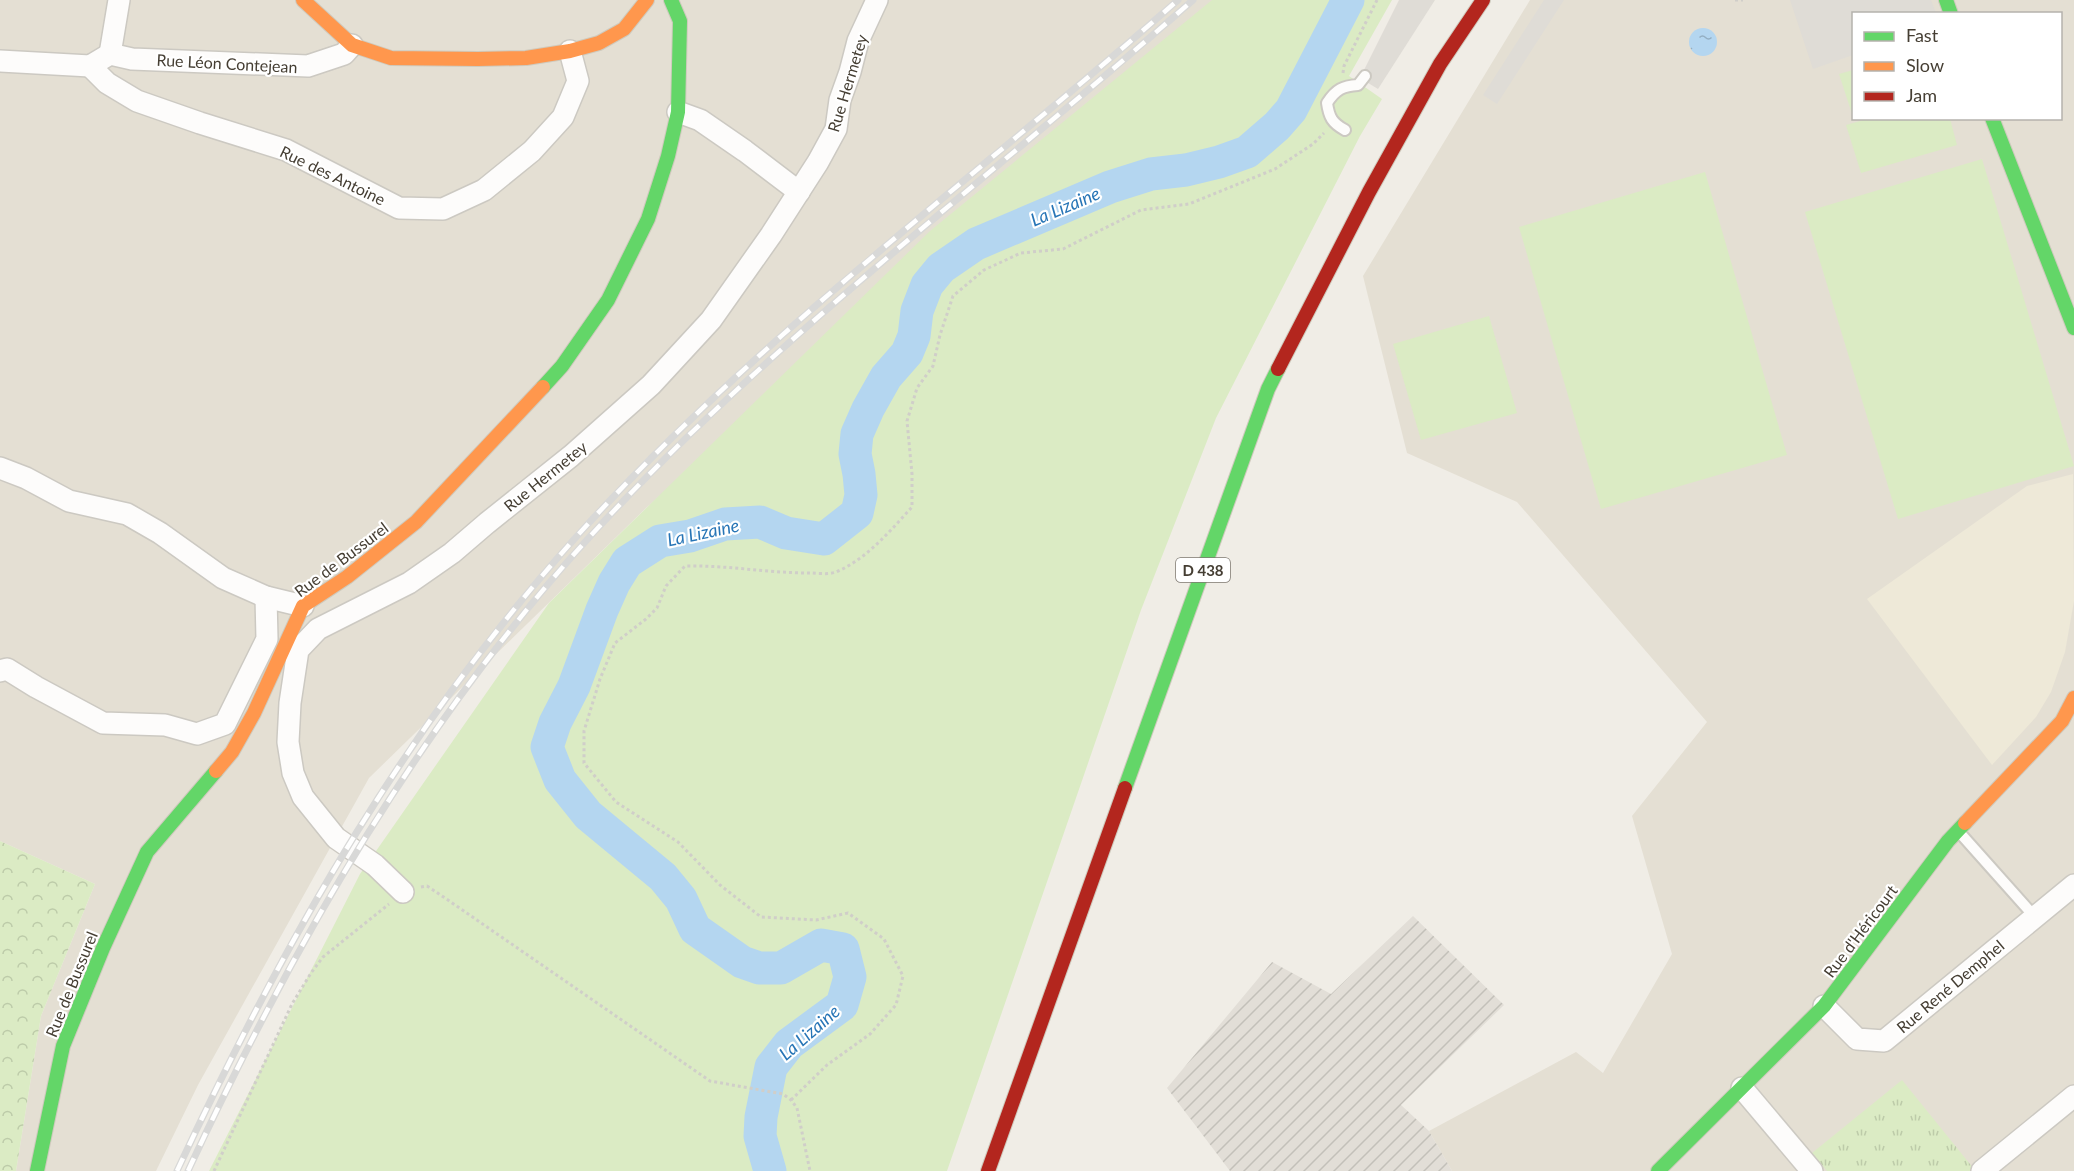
<svg xmlns="http://www.w3.org/2000/svg" width="2074" height="1171" viewBox="0 0 2074 1171" font-family="Lato,sans-serif">
<style>
.residential{fill:#e4dfd3;fill-rule:evenodd}
.industrial{fill:url(#industrial-furrows)}
.education{fill:#eee9d8}
.green{fill:#dbebc4}
.forest{fill:url(#forest-crowns)}
.park{fill:url(#park-tufts)}
.parking{fill:#dfdcd6}
.water{fill:url(#water-ripples)}
.lines{fill:none;stroke-linecap:round;stroke-linejoin:round}
.river{stroke:#b4d6f0;stroke-width:33}
.lane-casing{stroke:#ccc9c2;stroke-width:14}
.street-casing{stroke:#ccc9c2;stroke-width:24}
.fast-casing{stroke:#cfcabd;stroke-width:16}
.slow-casing{stroke:#cfcabd;stroke-width:16}
.jam-casing{stroke:#cfcabd;stroke-width:16}
.path{stroke:#d0cec9;stroke-width:3;stroke-dasharray:3 3;stroke-linecap:butt}
.lane{stroke:#fdfcfb;stroke-width:10}
.street{stroke:#fdfcfb;stroke-width:21}
.fast{stroke:#63d668;stroke-width:14}
.slow{stroke:#ff974d;stroke-width:14}
.jam{stroke:#b3261e;stroke-width:14}
.rail-casing{stroke:#d8d8d7;stroke-width:7}
.rail{stroke:#fff;stroke-width:4.5;stroke-dasharray:14;stroke-linecap:butt}
.labels{text-anchor:middle;dominant-baseline:central;stroke-width:4.5;stroke-linejoin:round;paint-order:stroke}
.shield{fill:#fff;stroke:#7d7870;stroke-width:1.5}
.shield-label{font-size:15px;font-weight:bold;fill:#453e33}
.street-label{font-size:16px;fill:#453e33;stroke:#fff}
.water-label{font-size:18px;font-style:italic;fill:#2775b6;stroke:#fff}
</style>
<defs>
<pattern id="industrial-furrows" width="10" height="10" patternUnits="userSpaceOnUse" patternTransform="scale(1.5)"><rect width="10" height="10" fill="#e2ded7"/><path d="M-1 1l2-2M0 10L10 0M9 11l2-2" fill="none" stroke="#c3c0b9"/></pattern>
<pattern id="forest-crowns" width="20" height="18" patternUnits="userSpaceOnUse" patternTransform="scale(1.5)"><rect width="20" height="18" fill="#dbebc4"/><path d="M2 6a3 3 0 1 1 6 0M12 15a3 3 0 1 1 6 0" fill="none" stroke="#bdcba9"/></pattern>
<pattern id="park-tufts" width="24" height="20" patternUnits="userSpaceOnUse" patternTransform="scale(1.5)"><rect width="24" height="20" fill="#dbebc4"/><path d="M3 7l-1-3M5 7V3M7 7l1-3M15 17l-1-3M17 17v-4M19 17l1-3" fill="none" stroke="#bdcba9"/></pattern>
<pattern id="water-ripples" width="26" height="14" patternUnits="userSpaceOnUse" patternTransform="scale(1.5)"><rect width="26" height="14" fill="#b4d6f0"/><path d="M2 4q2-2 4 0t4 0M15 11q2-2 4 0t4 0" fill="none" stroke="#94afc3"/></pattern>
</defs>
<rect width="100%" height="100%" fill="#f0ede6"/>
<!-- residential -->
<g class="residential">
<polygon points="0,0 1214,0 646,508 369,778 198,1085 156,1171 16,1171 41,1016 95,884 0,841"/>
<path d="M1530 0H2074V1171H1452L1429 1131 1576 1052 1603 1073 1672 954 1632 816 1707 722 1517 502 1407 453 1363 276ZM1854 14H2060V118H1854Z"/>
</g>
<!-- industrial -->
<polygon class="industrial" points="1413,916 1504,1005 1401,1105 1429,1131 1452,1171 1230,1171 1167,1088 1272,962 1331,994"/>
<!-- education -->
<polygon class="education" points="2073,474 2074,601 2065,652 2051,692 2036,717 1992,765 1867,599 2027,486"/>
<!-- green -->
<g class="green">
<polygon points="1212,0 1392,0 1349,76 1382,99 1360,136 1216,418 1141,610 947,1171 209,1171 360,874 549,603 930,231"/>
<polygon points="1853,70 1854,114 1852,114 1839,74"/>
<polygon points="1867,119 1950,119 1957,145 1861,173 1846,125"/>
<polygon points="1982,159 2074,466 1898,519 1805,212"/>
<polygon points="1705,172 1787,455 1601,509 1519,227"/>
<polygon points="1489,316 1517,413 1421,440 1393,344"/>
</g>
<!-- forest -->
<polygon class="forest" points="0,841 95,884 41,1016 16,1171 0,1171"/>
<!-- park -->
<polygon class="park" points="1902,1080 1974,1169 1971,1171 1827,1171 1812,1153"/>
<!-- parking -->
<g class="parking">
<polygon points="1399,0 1435,0 1378,89 1360,78"/>
<polygon points="1544,0 1564,0 1497,104 1483,95"/>
<polygon points="1790,0 1931,0 1936,13 1854,14 1853,55 1813,69"/>
</g>
<!-- water -->
<circle class="water" cx="1703" cy="42" r="14"/>
<g class="lines">
<!-- river -->
<polyline class="river" points="770,1171 760,1136 761,1117 771,1067 789,1044 842,1005 850,977 843,949 821,945 781,968 759,968 742,962 695,929 681,899 663,877 588,815 560,780 547,747 555,723 574,686 602,610 614,583 627,562 660,541 690,536 725,524 760,522 786,533 824,539 857,513 861,495 859,474 855,454 857,434 868,409 886,377 907,353 914,336 917,311 927,285 941,268 976,244 1110,187 1151,174 1186,170 1219,162 1247,152 1277,126 1291,110 1348,0"/>
<!-- lane casing -->
<g class="lane-casing">
<g id="lane">
<path d="M1345 130C1332 123 1329 117 1327 103 1336 89 1343 86 1358 85L1365 76"/>
<polyline points="1960,833 2034,916"/>
</g>
</g>
<!-- street casing -->
<g class="street-casing">
<g id="street">
<polyline points="110,54 119,0"/>
<polyline points="0,61 90,66 110,54 132,59 308,66 344,54 352,45"/>
<polyline points="90,66 107,83 137,101 200,123 286,150 399,208 443,209 484,190 532,151 563,117 578,81 570,51"/>
<polyline points="678,112 700,120 745,151 799,192"/>
<polyline points="0,468 26,478 69,501 127,514 160,533 223,578 266,597 303,606"/>
<polyline points="0,671 7,669 36,687 103,723 165,725 197,734 225,724 267,639 266,597"/>
<polyline points="403,892 375,865 336,838 303,797 293,773 288,742 290,703 298,650 318,629 409,583 452,553 487,523 571,456 651,385 711,320 771,235 818,162 836,129 840,100 850,72 858,41 877,0"/>
<polyline points="1824,1006 1857,1039 1884,1041 2074,885"/>
<polyline points="1742,1088 1812,1171"/>
<polyline points="1982,1171 2074,1096"/>
</g>
</g>
<!-- fast casing -->
<g class="fast-casing">
<g id="fast">
<polyline points="1946,0 1951,14"/>
<polyline points="1992,118 2074,328"/>
<polyline points="543,387 562,366 608,300 648,219 668,156 678,112 680,21 671,0"/>
<polyline points="1125,788 1268,389 1278,369"/>
<polyline points="37,1171 63,1046 103,948 147,852 216,771"/>
<polyline points="1658,1171 1824,1006 1948,841 1965,823"/>
</g>
</g>
<!-- slow casing -->
<g class="slow-casing">
<g id="slow">
<polyline points="303,0 352,45 391,58 478,59 526,58 570,51 599,43 624,29 647,0"/>
<polyline points="216,771 232,752 254,713 303,606 347,577 416,522 543,387"/>
<polyline points="1965,823 2062,721 2074,698"/>
</g>
</g>
<!-- jam casing -->
<g class="jam-casing">
<g id="jam">
<polyline points="1278,369 1369,192 1440,64 1483,0"/>
<polyline points="988,1171 1125,788"/>
</g>
</g>
<!-- path -->
<g class="path">
<polyline points="1735,0 1743,0"/>
<polyline points="1343,73 1344,66 1377,0"/>
<polyline points="421,887 427,886 445,898 710,1081 783,1094 791,1100 797,1108 810,1171"/>
<path d="M791 1100 827 1065 870 1034 896 1005 903 976 884 939 848 913 816 920 761 917 720 885 678 842 616 802 584 763V731L600 679 615 643 646 619 657 608 666 586 685 566C727 565 767 573 809 573 817 573 828 575 836 572 867 559 890 531 912 507V474L907 421 917 388 933 366 940 335 953 296 984 270 1021 253 1063 249 1141 210 1189 204 1275 169 1313 144 1324 133"/>
<polyline points="214,1171 292,1004 311,973 323,957 389,904"/>
</g>
<!-- lane -->
<use href="#lane" class="lane"/>
<!-- street -->
<use href="#street" class="street"/>
<!-- fast -->
<use href="#fast" class="fast"/>
<!-- slow -->
<use href="#slow" class="slow"/>
<!-- jam -->
<use href="#jam" class="jam"/>
<!-- rail casing -->
<g class="rail-casing">
<g id="rail">
<path d="M177 1171C287 935 410 718 587 525 766 330 980 174 1178 0"/>
<path d="M188 1171C295 941 422 719 595 531 776 335 993 176 1193 0"/>
</g>
</g>
<!-- rail -->
<use href="#rail" class="rail"/>
</g>
<g class="labels">
<!-- shield labels -->
<rect class="shield" x="1176" y="558" width="54" height="24" rx="4.5"/>
<g class="shield-label">
<text x="1203" y="570">D 438</text>
</g>
<!-- street labels -->
<g class="street-label">
<text transform="translate(227 63) rotate(3)">Rue Léon Contejean</text>
<text transform="translate(847 83) rotate(-73)">Rue Hermetey</text>
<text transform="translate(333 175) rotate(26)">Rue des Antoine</text>
<text transform="translate(545 476) rotate(-39)">Rue Hermetey</text>
<text transform="translate(341 559) rotate(-37)">Rue de Bussurel</text>
<text transform="translate(1860 931) rotate(-53)">Rue d'Héricourt</text>
<text transform="translate(71 984) rotate(-68)">Rue de Bussurel</text>
<text transform="translate(1950 986) rotate(-40)">Rue René Demphel</text>
</g>
<!-- water labels -->
<g class="water-label">
<text transform="translate(1065 206) rotate(-23)">La Lizaine</text>
<text transform="translate(703 532) rotate(-12)">La Lizaine</text>
<text transform="translate(809 1032) rotate(-41)">La Lizaine</text>
</g>
</g>
<!-- legend -->
<rect x="1852" y="12" width="210" height="108" fill="#ffffff" stroke="#b5b2ad" stroke-width="1.5"/>
<rect x="1864" y="32" width="30" height="9" fill="#63d668" stroke="#b5b2ad" stroke-width="1.5"/>
<text x="1906" y="42" font-size="18" fill="#453e33">Fast</text>
<rect x="1864" y="62" width="30" height="9" fill="#ff974d" stroke="#b5b2ad" stroke-width="1.5"/>
<text x="1906" y="72" font-size="18" fill="#453e33">Slow</text>
<rect x="1864" y="92" width="30" height="9" fill="#b3261e" stroke="#b5b2ad" stroke-width="1.5"/>
<text x="1906" y="102" font-size="18" fill="#453e33">Jam</text>
</svg>
